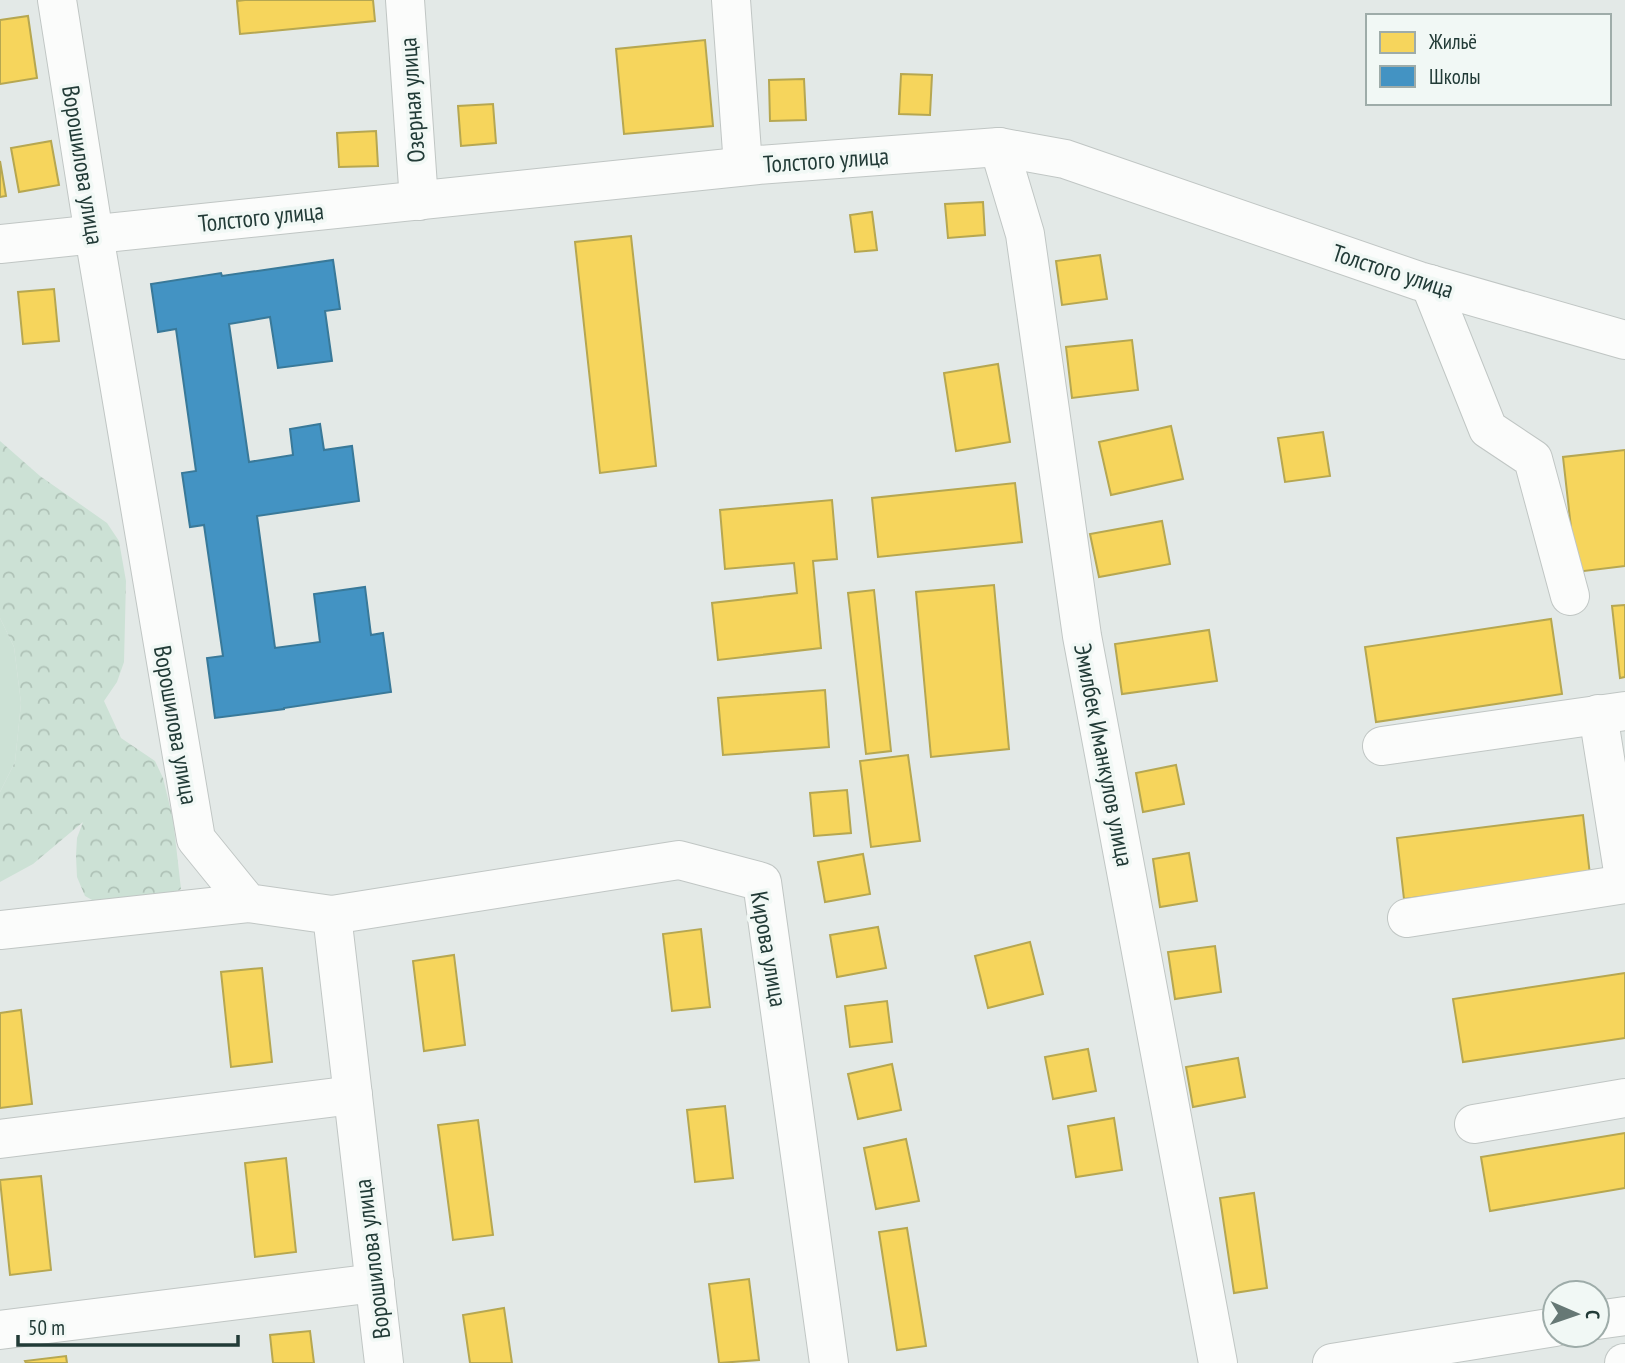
<svg xmlns="http://www.w3.org/2000/svg" width="1625" height="1363" viewBox="0 0 1625 1363" font-family="'PT Sans Narrow',sans-serif">
<style>
.grass{fill:#cce1d5}
.forest{fill:url(#forest-crowns)}
.homes{fill:#f6d55c;stroke:#b6a751;stroke-width:2}
.schools{fill:#4393c3;stroke:#397999;stroke-width:2}
.lines{fill:none;stroke-linecap:round;stroke-linejoin:round}
.minor-casing{stroke:#c0c6c4;stroke-width:40}
.minor{stroke:#fbfcfb;stroke-width:38}
.labels{text-anchor:middle;dominant-baseline:central;stroke-width:7;stroke-linejoin:round;paint-order:stroke}
.street-label{font-size:24px;fill:#223b37;stroke:#f1f8f5}
</style>
<defs>
<pattern id="forest-crowns" width="20" height="18" patternUnits="userSpaceOnUse" patternTransform="scale(1.75)"><rect width="20" height="18" fill="#cce1d5"/><path d="M2 6a3 3 0 1 1 6 0M12 15a3 3 0 1 1 6 0" fill="none" stroke="#afc2b7"/></pattern>
</defs>
<rect width="100%" height="100%" fill="#e3e9e7"/>
<!-- grass -->
<polygon class="grass" points="0,618 14,647 21,703 15,762 0,792"/>
<!-- forest -->
<polygon class="forest" points="0,441 40,476 107,523 119,541 126,581 124,662 117,682 104,701 121,738 155,761 163,778 173,819 181,889 146,909 103,906 85,896 77,877 76,856 77,838 83,822 33,864 0,882 0,792 15,762 21,703 14,647 0,618"/>
<!-- homes -->
<g class="homes">
<polygon points="245,0 373,0 375,21 240,34 237,1"/>
<polygon points="28,16 37,78 0,84 0,20"/>
<polygon points="705,40 713,126 624,134 616,49"/>
<polygon points="901,74 932,75 930,115 899,114"/>
<polygon points="804,79 806,120 770,121 769,80"/>
<polygon points="493,104 496,143 461,146 458,106"/>
<polygon points="376,131 378,166 339,167 337,133"/>
<polygon points="51,141 59,185 19,192 11,148"/>
<polygon points="0,161 6,196 0,197"/>
<polygon points="983,202 985,235 948,238 945,204"/>
<polygon points="872,212 877,250 855,252 850,215"/>
<polygon points="631,236 656,466 600,473 575,242"/>
<polygon points="1100,255 1107,299 1062,305 1056,261"/>
<polygon points="54,289 59,341 23,344 18,292"/>
<polygon points="1132,340 1138,390 1072,398 1066,347"/>
<polygon points="998,364 1010,442 956,451 944,373"/>
<polygon points="1171,426 1183,479 1111,495 1099,442"/>
<polygon points="1323,432 1330,476 1285,482 1278,438"/>
<polygon points="1625,450 1625,566 1576,572 1563,457"/>
<polygon points="1015,483 1022,542 878,557 872,498"/>
<polygon points="832,500 837,559 813,561 821,648 718,660 712,603 797,593 794,563 725,569 720,510"/>
<polygon points="1162,521 1170,564 1099,577 1090,534"/>
<polygon points="994,585 1009,749 931,757 916,592"/>
<polygon points="874,590 891,751 866,754 848,593"/>
<polygon points="1625,605 1625,677 1620,678 1612,606"/>
<polygon points="1551,619 1562,694 1376,722 1365,647"/>
<polygon points="1209,630 1217,681 1122,694 1115,644"/>
<polygon points="825,690 829,747 723,755 718,698"/>
<polygon points="908,755 920,841 871,847 860,761"/>
<polygon points="1176,765 1184,804 1143,812 1136,773"/>
<polygon points="847,790 851,833 814,836 810,793"/>
<polygon points="1583,815 1590,875 1404,899 1397,838"/>
<polygon points="1189,853 1197,901 1160,907 1153,859"/>
<polygon points="863,854 870,894 825,902 818,862"/>
<polygon points="878,927 886,968 837,977 830,935"/>
<polygon points="701,929 710,1007 672,1011 663,934"/>
<polygon points="1030,942 1043,994 988,1008 975,956"/>
<polygon points="1215,946 1221,992 1175,999 1168,952"/>
<polygon points="454,955 465,1045 424,1051 413,961"/>
<polygon points="262,968 272,1062 231,1067 221,972"/>
<polygon points="1625,973 1625,1038 1463,1062 1453,999"/>
<polygon points="887,1001 892,1042 850,1047 845,1006"/>
<polygon points="21,1010 32,1104 0,1108 0,1013"/>
<polygon points="1088,1049 1096,1091 1053,1099 1045,1057"/>
<polygon points="1238,1058 1245,1097 1193,1107 1186,1067"/>
<polygon points="892,1064 901,1110 858,1119 848,1074"/>
<polygon points="725,1106 733,1178 695,1182 687,1110"/>
<polygon points="1114,1118 1122,1170 1076,1177 1068,1126"/>
<polygon points="478,1120 493,1235 453,1240 438,1125"/>
<polygon points="1625,1133 1625,1188 1490,1211 1481,1157"/>
<polygon points="906,1139 919,1201 876,1209 864,1148"/>
<polygon points="286,1158 296,1252 255,1257 245,1163"/>
<polygon points="41,1176 51,1270 10,1275 0,1180"/>
<polygon points="1254,1193 1267,1288 1234,1293 1220,1198"/>
<polygon points="907,1228 926,1346 897,1350 879,1232"/>
<polygon points="749,1279 759,1360 719,1363 709,1284"/>
<polygon points="504,1308 512,1363 470,1363 463,1315"/>
<polygon points="310,1331 314,1363 273,1363 270,1335"/>
<polygon points="66,1356 67,1363 26,1363 25,1361"/>
</g>
<!-- schools -->
<polygon class="schools" points="333,260 340,309 325,311 332,361 278,368 270,317 229,324 249,462 293,455 290,429 320,424 324,450 352,446 359,501 257,516 275,648 320,642 314,594 365,587 371,635 383,633 391,692 284,708 284,709 215,718 207,658 223,656 204,525 190,527 182,473 196,471 176,329 158,332 151,284 221,273 222,276"/>
<g class="lines">
<!-- minor casing -->
<g class="minor-casing">
<g id="minor">
<polyline points="57,0 94,235 196,839 248,903 332,915 384,1363"/>
<polyline points="405,0 419,201"/>
<polyline points="731,0 743,166"/>
<polyline points="999,147 1025,234 1082,636 1218,1363"/>
<polyline points="0,244 758,165 999,147 1065,159 1419,281 1625,340"/>
<polyline points="1430,284 1488,429 1533,459 1570,596"/>
<polyline points="1598,714 1625,884"/>
<polyline points="1382,746 1625,711"/>
<polyline points="332,915 679,860 762,882 829,1363"/>
<polyline points="1407,918 1625,884"/>
<polyline points="0,930 248,903"/>
<polyline points="1474,1124 1625,1098"/>
<polyline points="0,1139 353,1095"/>
<polyline points="1597,1320 1625,1316"/>
<polyline points="0,1330 375,1283"/>
<polyline points="1332,1363 1555,1327"/>
<polyline points="1624,1363 1625,1363"/>
</g>
</g>
<!-- minor -->
<use href="#minor" class="minor"/>
</g>
<g class="labels">
<!-- street labels -->
<g class="street-label">
<text transform="translate(412 100) rotate(-94)">Озерная улица</text>
<text transform="translate(826 160) rotate(-4)">Толстого улица</text>
<text transform="translate(83 165) rotate(81)">Ворошилова улица</text>
<text transform="translate(261 217) rotate(-6)">Толстого улица</text>
<text transform="translate(1393 271) rotate(18)">Толстого улица</text>
<text transform="translate(176 725) rotate(80)">Ворошилова улица</text>
<text transform="translate(1104 755) rotate(79)">Эмилбек Иманкулов улица</text>
<text transform="translate(769 949) rotate(80)">Кирова улица</text>
<text transform="translate(372 1259) rotate(-97)">Ворошилова улица</text>
</g>
</g>
<!-- legend -->
<rect x="1366" y="14" width="245" height="91" fill="#f1f8f5" stroke="#9eaca9" stroke-width="2"/>
<rect x="1380" y="32" width="35" height="21" fill="#f6d55c" stroke="#9eaca9" stroke-width="2"/>
<text x="1429" y="49" font-size="21" fill="#223b37">Жильё</text>
<rect x="1380" y="66" width="35" height="21" fill="#4393c3" stroke="#9eaca9" stroke-width="2"/>
<text x="1429" y="84" font-size="21" fill="#223b37">Школы</text>
<!-- north arrow -->
<g transform="translate(1576 1314) rotate(92)"><circle r="33" fill="#f1f8f5" stroke="#9eaca9" stroke-width="2"/>
<path d="M0-5L12 26L0 18L-12 26Z" fill="#667875"/>
<text y="-10" font-size="19" font-weight="bold" text-anchor="middle" fill="#223b37">С</text>
</g>
<!-- scale -->
<path d="M18 1335v10h220v-10" fill="none" stroke="#223b37" stroke-width="3.5"/>
<text x="28" y="1335" font-size="21" fill="#223b37" stroke="#f1f8f5" stroke-width="5" paint-order="stroke">50 m</text>
</svg>
